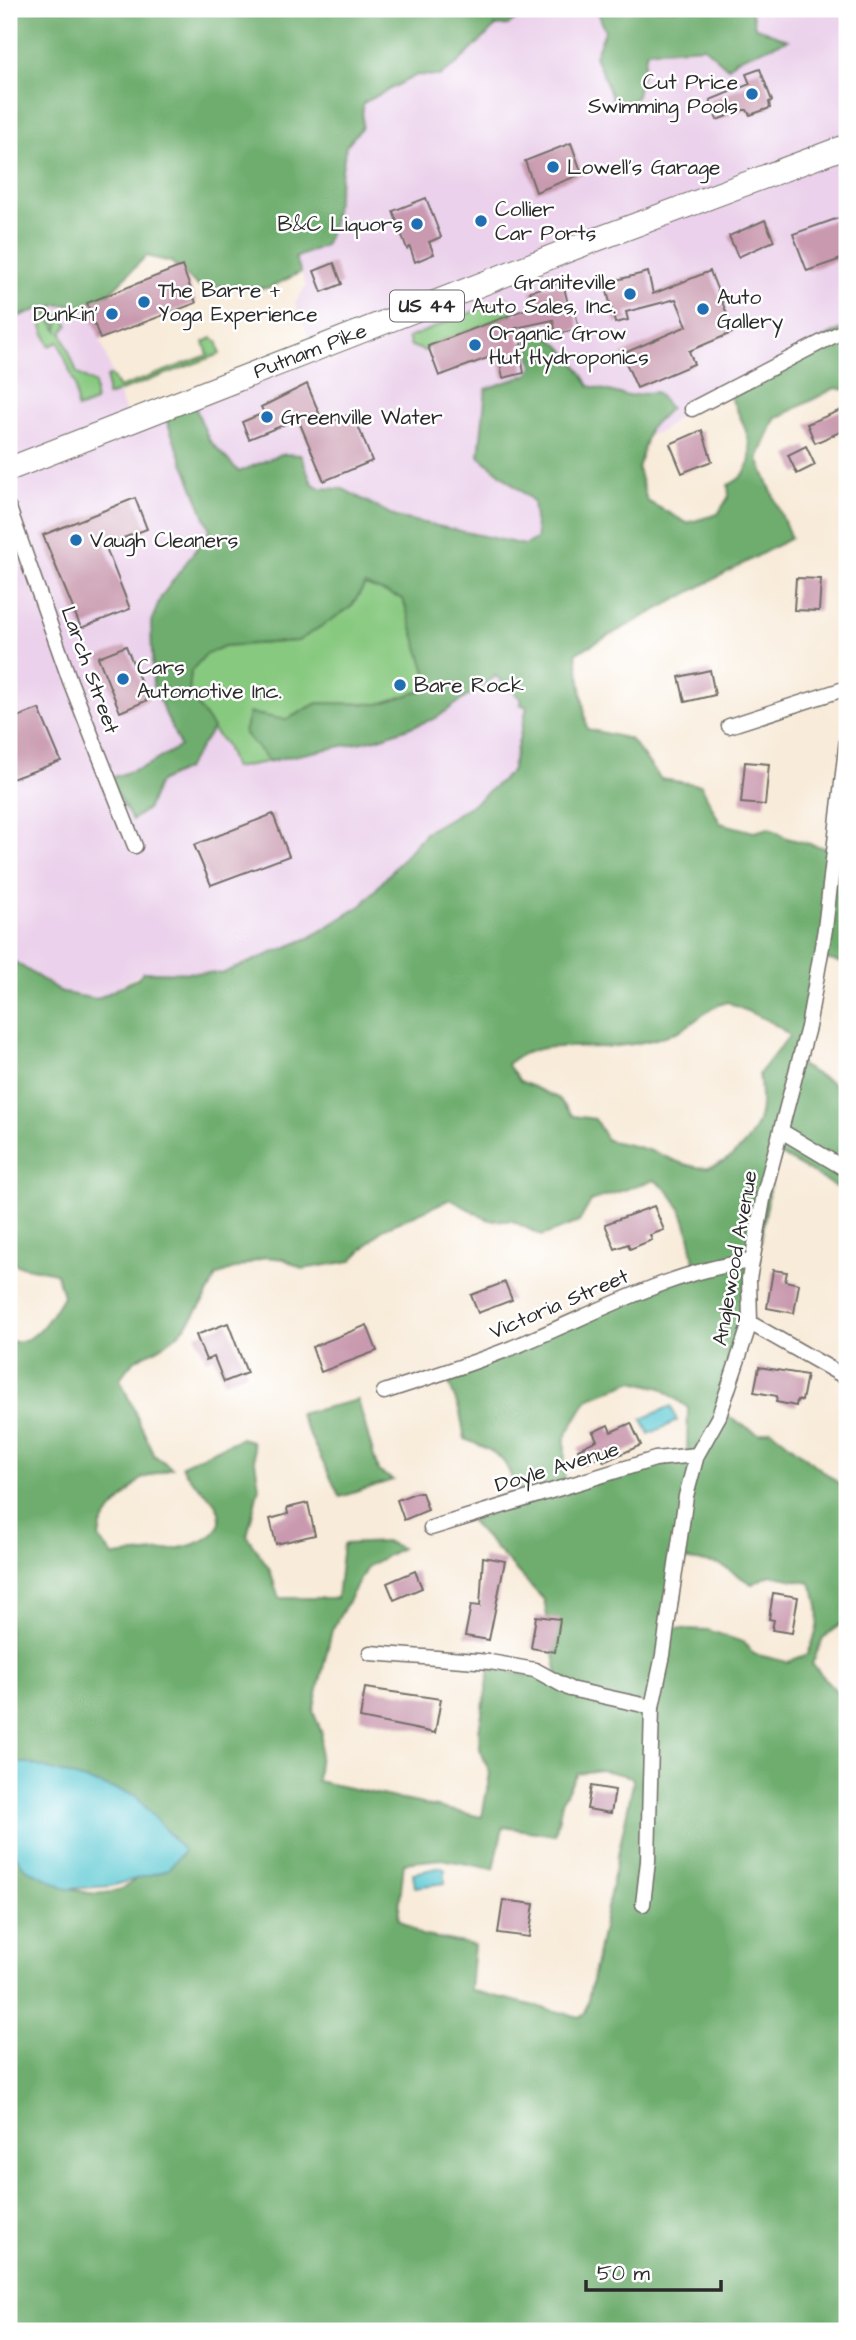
<svg xmlns="http://www.w3.org/2000/svg" width="856" height="2340" viewBox="0 0 856 2340" font-family="'Architects Daughter',sans-serif">
<style>
.built{fill:#ebd1eb}
.green{fill:#88c980;stroke:#5a7a56;stroke-width:2}
.forest{fill:#6ead6e;stroke:#4c6c4c;stroke-width:2;fill-rule:evenodd}
.water{fill:#5cc9d3;stroke:#447a7f;stroke-width:2}
.building{fill:#c99aaf}
.lines{fill:none;stroke-linecap:round;stroke-linejoin:round}
.minor-casing{stroke:#736e68;stroke-width:17}
.primary-casing{stroke:#736e68;stroke-width:25}
.minor{stroke:#fff;stroke-width:14}
.primary{stroke:#fff;stroke-width:23}
.poi-dot{fill:#1f6fb2;stroke:#fff;stroke-width:2.5}
.labels{text-anchor:middle;dominant-baseline:central;stroke-width:5;stroke-linejoin:round;paint-order:stroke}
.shield{fill:#fff;stroke:#6b6b6b;stroke-width:2}
.shield-label{font-size:19px;font-weight:bold;fill:#2b2b2b}
.poi-label{font-size:21px;fill:#2b2b2b;stroke:#fff;text-anchor:start}
.street-label{font-size:21px;fill:#2b2b2b;stroke:#fff}
</style>
<rect width="100%" height="100%" fill="#fff"/>
<filter id="ink" filterUnits="userSpaceOnUse"><feTurbulence type="fractalNoise" baseFrequency=".0143" numOctaves="2"/><feDisplacementMap in="SourceGraphic" scale="14" xChannelSelector="R" yChannelSelector="G"/><feConvolveMatrix kernelMatrix="1 2 1 2 8 2 1 2 1" color-interpolation-filters="sRGB"/></filter>
<filter id="wash" filterUnits="userSpaceOnUse"><feTurbulence type="fractalNoise" baseFrequency=".00686" numOctaves="4" result="noise"/><feDisplacementMap in="SourceGraphic" scale="28" xChannelSelector="R" yChannelSelector="G"/><feGaussianBlur stdDeviation="1.57" result="paint"/><feColorMatrix in="noise" values="0 0 0 0 0 0 0 0 0 0 0 0 0 0 0 0 0 1.4 0 .05"/><feComposite in="paint" operator="in"/></filter>
<g filter="url(#wash)">
<rect width="100%" height="100%" fill="#f8ebd9"/>
<!-- built -->
<g class="built">
<polygon points="533,9 597,9 605,31 595,56 637,96 647,51 704,47 735,60 787,40 755,27 751,9 847,9 847,326 687,410 662,431 649,435 649,429 628,396 589,386 574,359 563,347 528,328 533,367 529,373 486,389 492,469 533,501 537,539 525,545 396,517 343,489 320,488 281,454 239,472 209,440 191,397 314,350 295,303 306,286 295,258 325,245 333,222 346,146 362,127 363,103 417,75 439,75 458,63 496,26 508,25"/>
<polygon points="56,304 80,305 91,312 127,417 162,409 210,530 161,597 153,686 180,746 148,765 109,779 148,808 159,782 186,769 212,729 225,744 234,768 239,768 377,739 436,718 497,676 528,706 511,772 475,803 426,832 362,905 309,938 223,973 143,972 97,999 63,993 9,958 9,320 42,308 59,323 49,311"/>
</g>
<!-- green -->
<g class="green">
<polygon points="507,298 512,314 428,346 425,351 411,346 408,338"/>
<polygon points="51,312 52,316 63,312 68,325 62,333 77,373 95,384 95,402 77,409 75,385 59,342 49,346 39,317"/>
<polygon points="212,338 218,343 220,354 107,396 107,377 111,375 119,388 208,355 204,342"/>
<polygon points="365,585 403,598 431,688 379,704 317,703 286,720 250,713 269,761 278,760 234,768 225,744 212,729 189,693 191,671 205,655 224,646 298,641 351,607"/>
</g>
<!-- forest -->
<g class="forest">
<polygon points="9,9 533,9 508,25 496,26 458,63 439,76 417,75 363,103 362,127 346,146 333,222 325,245 295,258 301,272 269,288 198,286 171,262 146,256 91,312 79,305 56,305 49,311 59,323 58,331 42,308 9,320"/>
<polygon points="597,9 751,9 755,27 788,40 735,60 728,68 704,47 647,51 637,96 631,101 615,105 595,56 605,31"/>
<path d="M847 326V390L835 388 775 419 758 459 791 538 576 653 587 729 630 739 661 779 701 785 720 823 754 832 769 828 787 838 833 850 847 722V964L821 958 798 1064 847 1091V1193L783 1156 775 1155 747 1326 719 1412 759 1434 771 1430 847 1490V1619L823 1638 812 1664 836 1691 847 1694V2331H9V1846C35 1872 75 1902 116 1891 129 1888 140 1873 152 1867 165 1861 169 1866 182 1855L132 1803 9 1770V1341C36 1347 51 1315 63 1296L56 1273 16 1265 9 1253V958L63 993 97 999 138 978 143 972 223 973 309 938 362 905 426 832 475 803 511 772 527 707 520 704 521 699 496 676 436 718 377 739 269 761 244 733 249 713 286 720 317 703 379 704 431 688 403 599 365 585 351 607 298 641 224 646 205 655 191 671 189 693 213 728 186 769 159 782 148 808 132 820 108 779 148 765 180 746 153 686 151 623 161 597 210 530 162 409 191 397 209 440 239 472 281 454 301 455 312 483 320 488 343 489 396 517 525 545 537 538 533 501 479 456 486 389 529 374 533 367 525 329C556 332 576 361 589 386L628 396 656 392 670 408 649 429 638 469 647 501 687 523 718 514 729 496 728 485C771 467 741 419 727 390ZM728 1002C747 1013 777 1021 789 1036L759 1074C763 1104 764 1125 741 1148 711 1177 694 1169 659 1154 643 1147 624 1144 607 1140L595 1119 573 1116 558 1098 520 1081 507 1064C540 1037 579 1051 618 1046 636 1044 660 1039 676 1032 696 1024 706 1007 728 1002ZM654 1180C686 1200 690 1234 695 1270L446 1375 460 1412 465 1439C507 1457 506 1459 519 1502L470 1521 544 1600 559 1681 490 1668 479 1731 480 1749 490 1773 482 1817 317 1781 322 1734 313 1711 332 1630 367 1567 401 1548 387 1542 343 1544 337 1598H279L269 1568 247 1536 259 1487 252 1441 241 1438 182 1465C187 1482 209 1491 217 1507 239 1553 136 1553 113 1556L99 1538 101 1526 111 1511 141 1479 172 1468 154 1455 120 1379C138 1350 143 1360 167 1343 190 1327 205 1301 216 1276L265 1257 284 1259 303 1269 351 1261 383 1229 450 1199 489 1220 513 1221 542 1236 579 1222 591 1201ZM633 1381 661 1388 688 1408 687 1451 564 1487 565 1437 588 1399ZM674 1558 719 1564 752 1584 770 1575 810 1583C824 1607 819 1629 808 1654L787 1662 754 1654 743 1642 708 1630 667 1628ZM602 1770 632 1777 633 1783 585 2014 580 2017 470 1990 474 1945 421 1935 398 1918 404 1863 441 1859 494 1869 503 1827 555 1835 563 1799 577 1773Z"/>
<polygon points="358,1400 378,1471 393,1480 340,1497 299,1414"/>
</g>
<!-- water -->
<g class="water">
<polygon points="671,1406 677,1421 649,1434 642,1419"/>
<polygon points="9,1763 28,1763 135,1795 184,1851 167,1870 111,1886 67,1889 24,1867 9,1845"/>
<polygon points="442,1867 445,1870 445,1883 415,1887 413,1873"/>
</g>
<g id="blocks">
<!-- building -->
<g class="building">
<polygon points="760,69 772,101 769,102 770,108 750,115 747,110 743,110 717,120 710,100 750,84 746,74"/>
<polygon points="571,143 582,174 536,192 525,161"/>
<polygon points="426,198 441,237 429,242 434,254 415,262 410,247 407,249 393,211"/>
<polygon points="847,215 847,257 807,271 793,234"/>
<polygon points="765,220 774,241 738,257 729,236"/>
<polygon points="334,263 342,284 322,292 314,271"/>
<polygon points="182,266 196,303 100,339 87,303"/>
<polygon points="710,271 734,332 689,351 694,364 637,388 622,354 687,326 676,299 626,312 628,320 615,323 605,283 648,272 653,294"/>
<polygon points="563,283 569,308 574,307 579,329 556,334 553,320 516,328 522,345 519,346 524,373 503,378 498,354 439,376 428,346 534,306 530,291"/>
<polygon points="307,384 324,425 353,413 372,461 324,481 298,419 249,439 242,422 264,413 261,407"/>
<polygon points="841,410 847,429 815,443 807,424"/>
<polygon points="702,430 712,461 682,473 670,444"/>
<polygon points="806,446 815,465 797,474 788,455"/>
<polygon points="135,498 147,529 105,545 130,609 81,628 43,535"/>
<polygon points="796,578 821,579 819,611 794,610"/>
<polygon points="126,646 148,700 120,712 98,657"/>
<polygon points="710,670 715,695 685,702 679,677"/>
<polygon points="39,709 61,761 9,780 9,720"/>
<polygon points="745,762 769,764 765,805 741,803"/>
<polygon points="273,814 289,856 211,885 194,845"/>
<polygon points="654,1206 664,1230 650,1235 652,1240 630,1249 628,1244 615,1249 605,1224"/>
<polygon points="773,1270 787,1272 785,1281 799,1284 794,1313 767,1308"/>
<polygon points="505,1282 512,1300 478,1313 471,1295"/>
<polygon points="228,1323 247,1373 224,1382 214,1357 206,1360 196,1335"/>
<polygon points="367,1325 377,1351 321,1372 312,1347"/>
<polygon points="759,1367 807,1375 802,1401 797,1400 796,1406 776,1402 777,1396 754,1392"/>
<polygon points="631,1423 641,1445 604,1462 601,1456 585,1464 578,1449 597,1440 593,1432 608,1425 611,1432"/>
<polygon points="415,1493 422,1493 428,1510 404,1520 397,1500"/>
<polygon points="308,1503 315,1535 276,1544 270,1519 288,1514 287,1508"/>
<polygon points="483,1557 505,1561 489,1640 465,1636 471,1605 480,1606"/>
<polygon points="415,1571 422,1588 394,1600 387,1583"/>
<polygon points="773,1593 798,1597 792,1633 772,1630 774,1620 769,1619"/>
<polygon points="536,1616 560,1619 555,1652 531,1648"/>
<polygon points="365,1688 441,1699 435,1733 360,1718"/>
<polygon points="591,1786 615,1790 611,1813 587,1809"/>
<polygon points="503,1900 534,1904 529,1937 498,1933"/>
</g>
</g>
</g>
<g filter="url(#ink)">
<use href="#blocks" fill-opacity="0" stroke="#736e68" stroke-width="2"/>
<g class="lines">
<!-- minor casing -->
<g class="minor-casing">
<g id="minor">
<polyline points="692,409 847,329"/>
<polyline points="9,508 70,681 135,846"/>
<polyline points="729,726 847,688"/>
<polyline points="783,1132 847,1170"/>
<polyline points="750,1323 847,1378"/>
<path d="M384 1392C429 1377 476 1363 521 1344 596 1313 671 1271 752 1261"/>
<polyline points="431,1528 655,1459 697,1455"/>
<polyline points="370,1653 490,1662 535,1670 570,1689 652,1707"/>
<polyline points="643,1904 648,1861 652,1707 663,1655 686,1496 697,1455 719,1416 750,1323 749,1279 764,1194 808,1027 825,929 847,739"/>
</g>
</g>
<!-- primary casing -->
<g class="primary-casing">
<polyline id="primary" points="9,469 579,246 847,146"/>
</g>
<!-- minor -->
<use href="#minor" class="minor"/>
<!-- primary -->
<use href="#primary" class="primary"/>
</g>
</g>
<!-- markers -->
<g class="poi-dot">
<circle cx="752" cy="94" r="7"/>
<circle cx="553" cy="167" r="7"/>
<circle cx="481" cy="221" r="7"/>
<circle cx="417" cy="224" r="7"/>
<circle cx="630" cy="294" r="7"/>
<circle cx="144" cy="302" r="7"/>
<circle cx="703" cy="309" r="7"/>
<circle cx="112" cy="314" r="7"/>
<circle cx="475" cy="345" r="7"/>
<circle cx="267" cy="417" r="7"/>
<circle cx="76" cy="540" r="7"/>
<circle cx="123" cy="679" r="7"/>
<circle cx="400" cy="685" r="7"/>
</g>
<g class="labels">
<!-- shield labels -->
<rect class="shield" x="390" y="290.5" width="74" height="31" rx="5"/>
<g class="shield-label">
<text x="427" y="306">US 44</text>
</g>
<!-- poi labels -->
<g class="poi-label">
<text x="738" y="82" text-anchor="end">Cut Price<tspan x="738" dy="24">Swimming Pools</tspan></text>
<text x="567" y="167">Lowell's Garage</text>
<text x="495" y="209">Collier<tspan x="495" dy="24">Car Ports</tspan></text>
<text x="403" y="224" text-anchor="end">B&amp;C Liquors</text>
<text x="616" y="282" text-anchor="end">Graniteville<tspan x="616" dy="24">Auto Sales, Inc.</tspan></text>
<text x="158" y="290">The Barre +<tspan x="158" dy="24">Yoga Experience</tspan></text>
<text x="717" y="297">Auto<tspan x="717" dy="24">Gallery</tspan></text>
<text x="98" y="314" text-anchor="end">Dunkin'</text>
<text x="489" y="333">Organic Grow<tspan x="489" dy="24">Hut Hydroponics</tspan></text>
<text x="281" y="417">Greenville Water</text>
<text x="90" y="540">Vaugh Cleaners</text>
<text x="137" y="667">Cars<tspan x="137" dy="24">Automotive Inc.</tspan></text>
<text x="414" y="685">Bare Rock</text>
</g>
<!-- street labels -->
<g class="street-label">
<text transform="translate(310 351) rotate(-21)">Putnam Pike</text>
<text transform="translate(90 670) rotate(70)">Larch Street</text>
<text transform="translate(735 1258) rotate(-80)">Anglewood Avenue</text>
<text transform="translate(559 1304) rotate(-23)">Victoria Street</text>
<text transform="translate(557 1467) rotate(-17)">Doyle Avenue</text>
</g>
</g>
<!-- margin -->
<rect width="856" height="2340" fill="none" stroke="#fff" stroke-width="35"/>
<!-- scale -->
<path d="M586 2280v10h135v-10" fill="none" stroke="#2b2b2b" stroke-width="3.5"/>
<text x="597" y="2280" font-size="21" fill="#2b2b2b" stroke="#ffffff" stroke-width="5" paint-order="stroke">50 m</text>
</svg>
